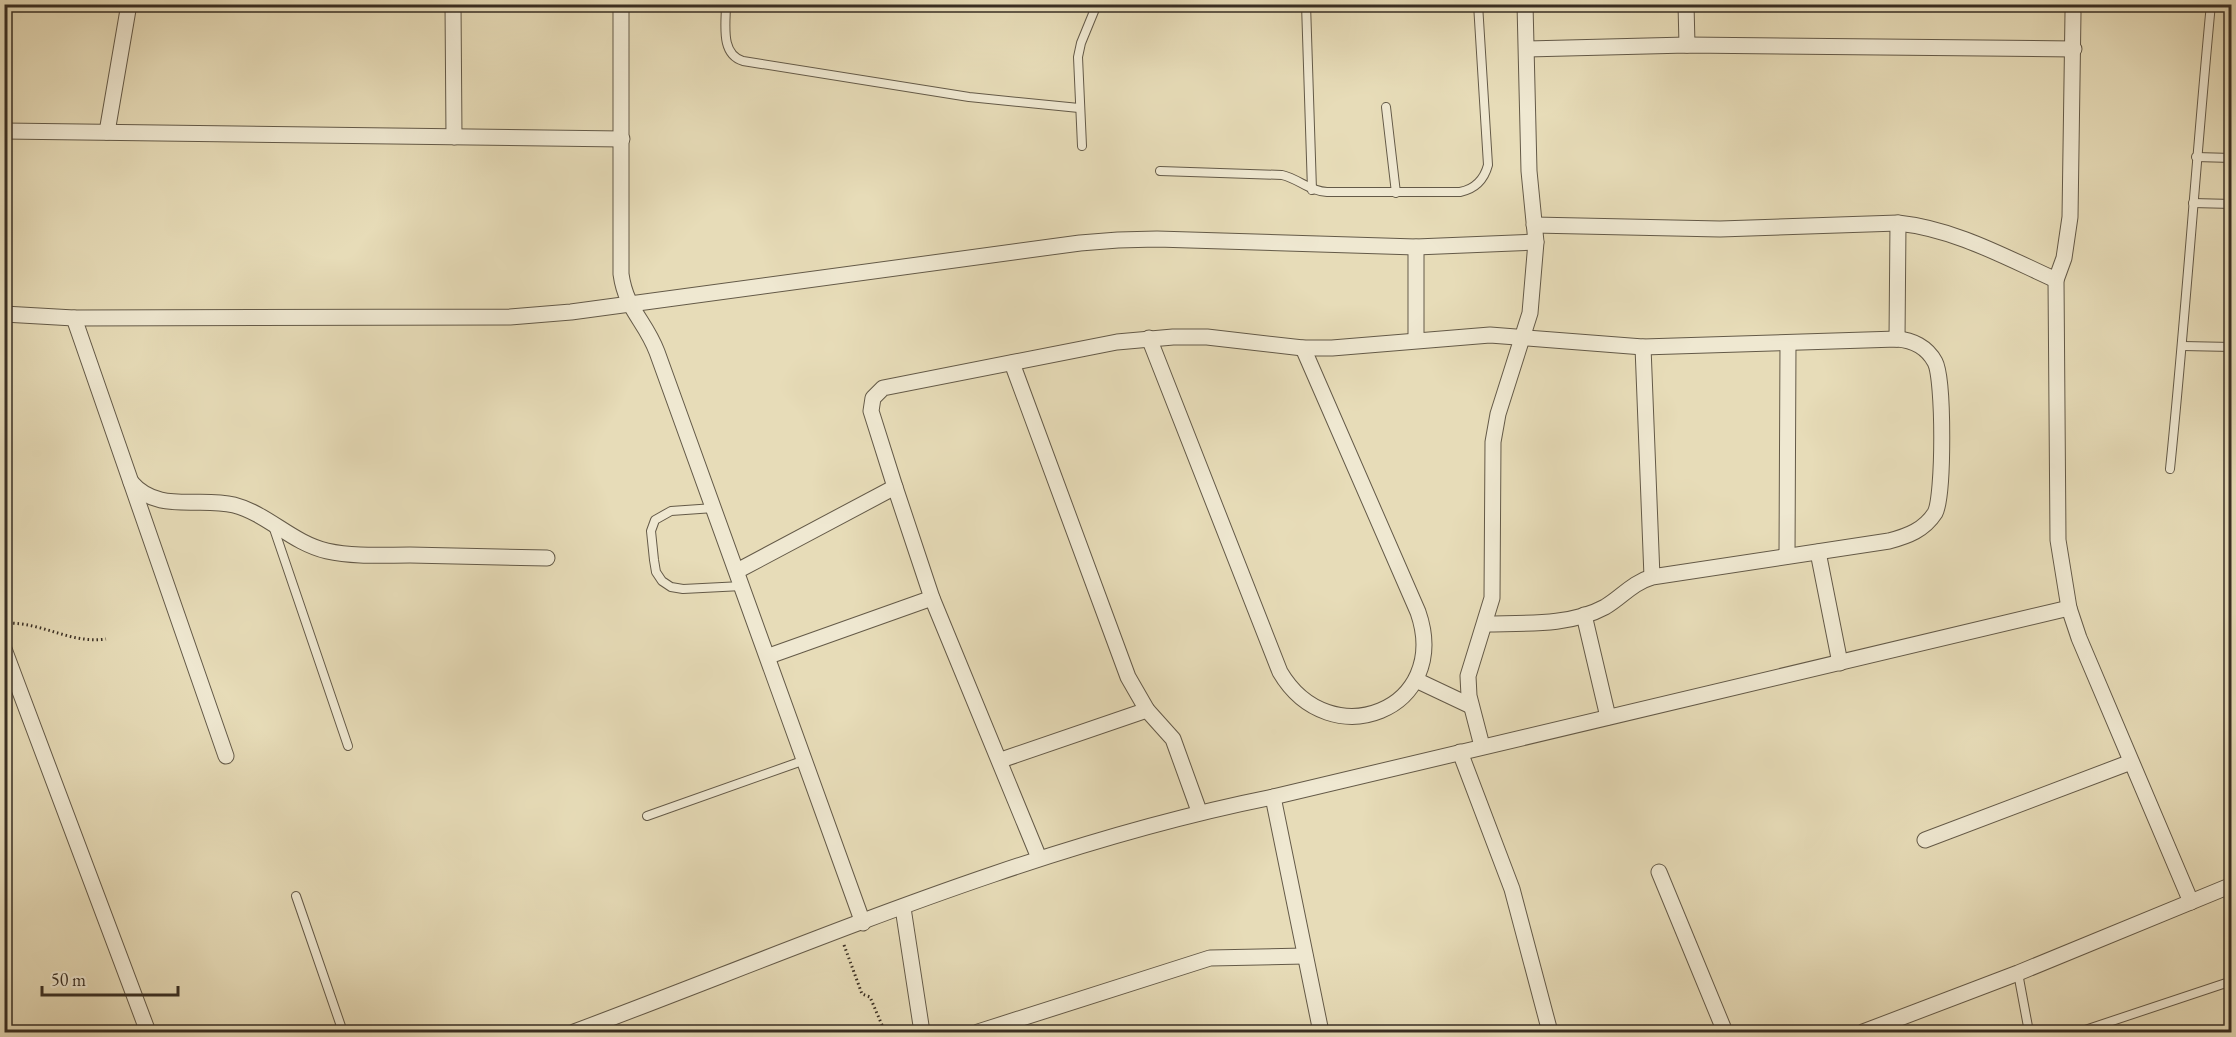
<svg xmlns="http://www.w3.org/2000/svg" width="2236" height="1037" viewBox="0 0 2236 1037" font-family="'EB Garamond',serif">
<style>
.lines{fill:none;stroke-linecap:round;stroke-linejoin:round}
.lane-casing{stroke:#645a48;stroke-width:10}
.street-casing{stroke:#645a48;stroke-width:17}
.path{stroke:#392e23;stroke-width:3;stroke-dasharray:1.5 3;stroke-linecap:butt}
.lane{stroke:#efe8d1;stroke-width:8}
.street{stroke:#efe8d1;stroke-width:15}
</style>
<rect width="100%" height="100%" fill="#e7dcb8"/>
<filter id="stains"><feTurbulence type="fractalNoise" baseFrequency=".00333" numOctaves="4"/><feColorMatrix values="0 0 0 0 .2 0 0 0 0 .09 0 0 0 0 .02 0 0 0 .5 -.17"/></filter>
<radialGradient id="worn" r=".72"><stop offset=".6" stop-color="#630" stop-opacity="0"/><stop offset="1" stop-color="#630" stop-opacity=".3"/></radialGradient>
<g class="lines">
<!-- lane casing -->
<g class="lane-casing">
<g id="lane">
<path d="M726 4C726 24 720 54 743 61L969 97 1079 108"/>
<polyline points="1306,4 1312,190"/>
<polyline points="1386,107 1396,193"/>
<polyline points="1082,146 1078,57 1081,43 1097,4"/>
<polyline points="2196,157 2232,158"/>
<path d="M1160 171 1282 175C1299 179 1309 191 1327 192H1460C1475 189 1484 180 1488 165L1478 4"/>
<polyline points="2193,203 2232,204"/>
<polyline points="2183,346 2232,347"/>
<path d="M2170 469C2186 314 2196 159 2211 4"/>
<polyline points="714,508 671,511 655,520 651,531 654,560 656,572 662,581 671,587 683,589 742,586"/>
<polyline points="273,526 348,746"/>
<polyline points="647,816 805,760"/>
<polyline points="296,896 343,1032"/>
<polyline points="2018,973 2029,1032"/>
<polyline points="2079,1032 2232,981"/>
</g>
</g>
<!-- street casing -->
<g class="street-casing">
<g id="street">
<polyline points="453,4 454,137"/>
<path d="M621 4V274C626 310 645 320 657 352L863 923"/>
<polyline points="1686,4 1687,45"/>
<polyline points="2073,13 2070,217 2064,258 2056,280 2058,540 2069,608 2079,638 2191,902"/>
<polyline points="1527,49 1687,45 2074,49"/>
<polyline points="4,131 622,139"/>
<polyline points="107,132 129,4"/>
<path d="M1534 225 1720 229 1898 223C1955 229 2005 257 2056 280"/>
<polyline points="1416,247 1416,340"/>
<polyline points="4,314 74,318 510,317 571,312 1080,243 1118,240 1157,239 1416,247 1536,242"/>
<polyline points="74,318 226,756"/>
<path d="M1149 338 1280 672C1330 757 1452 710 1418 612L1303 348"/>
<polyline points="1897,339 1898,223"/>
<polyline points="1643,347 1652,577"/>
<polyline points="1012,363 1128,677 1147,710 1173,739 1199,811"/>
<path d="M131 482C158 514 198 496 234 505 268 514 292 543 327 551 354 557 383 555 410 555 455 556 501 557 547 558"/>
<polyline points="1818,552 1840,663"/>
<polyline points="1787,556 1788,343"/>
<polyline points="737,571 895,487"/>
<polyline points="1584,615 1608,717"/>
<polyline points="4,649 148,1032"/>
<polyline points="769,656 932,598"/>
<polyline points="1416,680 1471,706"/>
<polyline points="1482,746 1469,696 1468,676 1492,598 1493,442 1498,414 1530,313 1536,242 1529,171 1525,4"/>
<polyline points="1460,752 1512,889 1550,1032"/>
<polyline points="1001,760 1147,710"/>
<polyline points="1273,797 1321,1032"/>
<polyline points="1925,840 2131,762"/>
<path d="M1039 858 932 598 895 487 871 411 873 398 883 388 1117 342 1173 337H1207L1303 348H1332L1490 335 1643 347 1897 339C1912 340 1927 347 1935 362 1944 379 1944 496 1935 513 1924 530 1908 536 1889 541L1652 577C1632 583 1622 597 1605 607 1570 626 1525 623 1486 624"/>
<polyline points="1659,872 1725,1032"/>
<polyline points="903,908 922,1032"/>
<path d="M574 1032C804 946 1032 845 1273 797L2069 608"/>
<polyline points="978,1032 1210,958 1305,956"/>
<polyline points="1863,1032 2018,973 2232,885"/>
</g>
</g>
<!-- path -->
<g class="path">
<path d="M4 623C44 622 69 644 106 639"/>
<polyline points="844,945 862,994 870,997 885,1032"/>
</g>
<!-- lane -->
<use href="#lane" class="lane"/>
<!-- street -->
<use href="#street" class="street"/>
</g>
<!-- margin -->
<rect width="2236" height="1037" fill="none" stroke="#e7dcb8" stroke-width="24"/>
<rect x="6" y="6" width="2224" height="1025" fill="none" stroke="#392e23" stroke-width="3"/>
<rect x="12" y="12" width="2212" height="1013" fill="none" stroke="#392e23" stroke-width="1.5"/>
<!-- scale -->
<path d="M42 986v9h136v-9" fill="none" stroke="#392e23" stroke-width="3"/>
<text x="51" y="986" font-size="18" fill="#392e23" stroke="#efe8d1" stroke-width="4.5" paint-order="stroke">50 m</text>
<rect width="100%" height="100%" filter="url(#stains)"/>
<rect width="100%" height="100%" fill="url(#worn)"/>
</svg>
